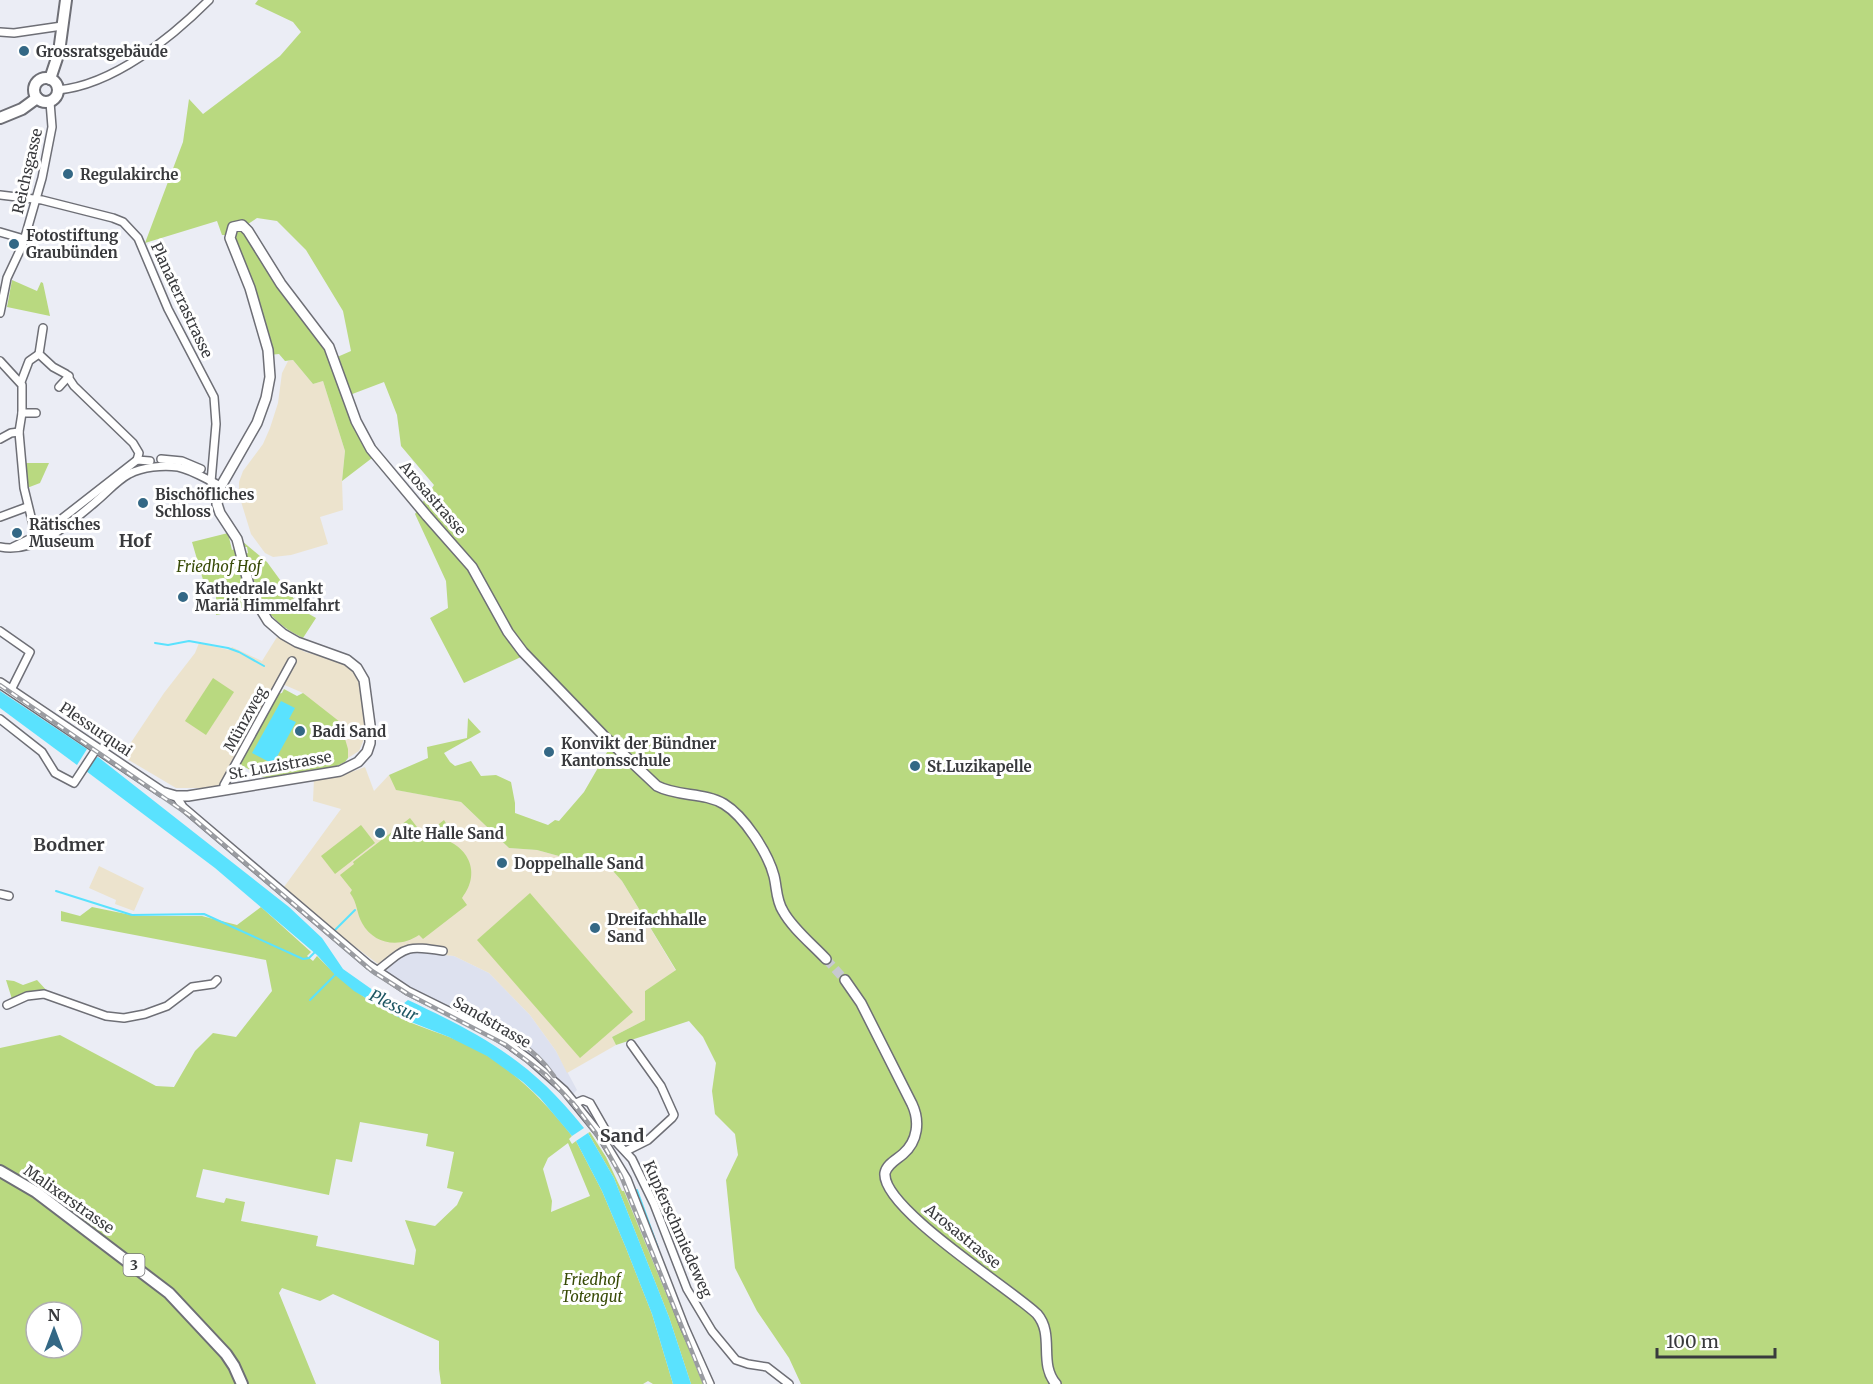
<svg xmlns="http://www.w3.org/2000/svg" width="1873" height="1384" viewBox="0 0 1873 1384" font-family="Merriweather,serif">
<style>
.built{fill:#dde1ef}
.education{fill:#ece3cd}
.green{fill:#b9d980;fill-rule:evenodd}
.water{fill:#5ae2fe}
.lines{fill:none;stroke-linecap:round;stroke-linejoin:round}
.stream{stroke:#5ae2fe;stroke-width:2}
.secondary-tunnel{stroke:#c7c9d0;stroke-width:9;stroke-dasharray:9 4.5;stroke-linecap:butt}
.street-casing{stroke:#6e6f76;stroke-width:10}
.secondary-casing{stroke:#6e6f76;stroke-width:12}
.primary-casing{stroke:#6e6f76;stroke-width:14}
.street{stroke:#fff;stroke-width:7}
.secondary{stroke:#fff;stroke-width:9}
.primary{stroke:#fff;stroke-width:10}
.rail-casing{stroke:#9a9ca1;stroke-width:4.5}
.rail{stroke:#fff;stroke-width:2;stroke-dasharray:7;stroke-linecap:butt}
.poi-dot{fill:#346885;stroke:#fff;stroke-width:2}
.labels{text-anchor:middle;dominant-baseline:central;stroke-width:6;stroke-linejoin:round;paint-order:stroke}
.shield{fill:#fff;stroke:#747577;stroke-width:1.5}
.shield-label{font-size:14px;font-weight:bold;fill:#393a3d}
.poi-label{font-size:15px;font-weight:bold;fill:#393a3d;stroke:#fff;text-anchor:start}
.street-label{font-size:15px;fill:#393a3d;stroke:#fff}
.park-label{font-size:15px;font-style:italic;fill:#384b07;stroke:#fff}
.water-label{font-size:16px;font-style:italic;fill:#1e5763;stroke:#fff}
.quarter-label{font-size:18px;font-weight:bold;fill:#393a3d;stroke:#fff}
</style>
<rect width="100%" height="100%" fill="#ebedf5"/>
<!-- built -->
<g class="built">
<polygon points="407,951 454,956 489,973 530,1015 556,1051 577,1090 573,1094 533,1057 490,1029 391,978 386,970"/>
<polygon points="631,1188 710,1384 703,1384 674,1315 624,1191"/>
</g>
<!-- education -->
<g class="education">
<polygon points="293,360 313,384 323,381 345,451 342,481 343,510 320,517 328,544 291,555 273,557 265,553 251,534 239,495 239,482 243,471 263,444 270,428 278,403 282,373 288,361"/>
<polygon points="277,637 305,652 335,660 346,666 355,674 362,687 365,728 364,739 359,751 348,758 348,749 303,693 280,683 221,788 176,788 122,756 164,693 195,653 199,643 229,650 232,647 262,661"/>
<polygon points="365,767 374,791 389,775 397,790 461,802 509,848 537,850 577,861 602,859 622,881 676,971 645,991 645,1020 612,1037 616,1045 567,1073 556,1051 530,1015 489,973 454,956 407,951 386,970 281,891 341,809 313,801 314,778 354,771"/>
<polygon points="99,866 144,888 134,911 115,904 116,900 89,888"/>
</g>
<!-- green -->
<g class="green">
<path d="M258 0H1873V1384H801L789 1358 757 1311 735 1268 726 1180 738 1155 735 1134 715 1114 712 1091 716 1063 703 1037 689 1021 616 1045 612 1037 645 1020V991L676 970 622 881 602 859 577 861 537 850 509 848 461 802 396 790 389 775 428 758 427 747 467 738 468 718 481 732 444 753 450 762 455 766 471 761 481 776 496 775 511 782 515 803V813L548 825 555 820 559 821 584 792 610 747 521 657 464 683 430 618 448 608 446 581 415 514 434 485 401 446 397 415 384 382 347 396 376 455 342 481 345 451 323 381 313 384 293 360 285 361 279 354 269 355 229 235H222L217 221 145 243 183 142 189 99 203 114 280 56 301 32 293 22 255 4ZM257 218 277 221 306 250 343 311 351 351 335 358 245 226Z"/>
<polygon points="12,280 37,291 41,282 43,283 50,316 7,307"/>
<polygon points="24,463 49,463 40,483 27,488"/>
<polygon points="228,533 232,550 235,549 242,582 253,608 216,615 216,593 208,593 206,590 192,542"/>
<path d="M242 541 267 562 302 610 316 618 303 638C263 619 257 594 245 554L248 553 247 547H244Z"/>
<polygon points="213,678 234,692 206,735 185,721"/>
<polygon points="284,689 297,696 303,693 340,722 348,749 348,758 345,762 332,768 267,779 239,764 277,694 282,693"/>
<path d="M410 818 424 836 444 820 447 825 432 837C465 840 484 870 462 898L467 905 423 939 419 935C400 948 374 945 362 923 356 912 358 904 350 893L352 890 340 875 354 864 353 862Z"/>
<polygon points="361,825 375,843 335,874 321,856"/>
<polygon points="530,893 633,1012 580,1058 477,940"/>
<path d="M92 907 136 916H202L237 925 261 907 311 952 307 956 313 961 317 956C343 983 371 1005 405 1020 429 1031 455 1037 478 1050 516 1072 545 1102 572 1136L569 1139 572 1144 576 1141 602 1191 626 1248 652 1314 673 1384H653L648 1381 643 1384H441L439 1369V1341L333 1294 320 1301 282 1288 279 1293 316 1384H0V1048L60 1035 156 1086 174 1087 195 1051 213 1033 236 1037 272 991 266 960 61 921V911L80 916ZM360 1122 428 1134 426 1146 454 1152 447 1188 463 1192 457 1205 435 1226 405 1220 416 1250 414 1265 316 1246 318 1236 241 1221 245 1202 226 1198 224 1203 196 1197 203 1169 329 1195 336 1159 352 1162ZM568 1143 590 1196 551 1212 552 1201 543 1169 548 1158ZM36 1312H72V1348H36Z"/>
<polygon points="6,980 14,981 23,985 37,980 49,993 12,999"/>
<polygon points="590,1132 606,1157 622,1191 624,1191 703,1384 691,1384 669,1317 614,1178 588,1133"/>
</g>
<!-- water -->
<g class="water">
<polygon points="0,691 87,749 77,765 0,708"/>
<polygon points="281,701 295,708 289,719 296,722 273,764 252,753"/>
<path d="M98 757 289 907 322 938 343 969 377 993 403 1004 408 1000C484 1036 531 1061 584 1128L572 1136 540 1098 523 1082 487 1056 449 1037 396 1016 354 991 335 975 317 955 215 868 86 771 95 758Z"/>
<polygon points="588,1133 614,1178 669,1317 691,1384 673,1384 652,1314 626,1248 602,1191 576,1141"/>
</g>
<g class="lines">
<!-- stream -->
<g class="stream">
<polyline points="155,643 168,645 189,641 228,648 239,652 264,666"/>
<polyline points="56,891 132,915 204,914 303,959 309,958 316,951"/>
<polyline points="334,931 355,910"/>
<polyline points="310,1000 335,975"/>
<polyline points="637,1190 658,1248"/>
</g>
<!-- secondary-tunnel -->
<polyline class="secondary-tunnel" points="826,959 845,980"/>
<!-- street casing -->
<g class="street-casing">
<g id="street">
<polyline points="0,32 14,33 62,26"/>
<path d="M58 90C113 85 171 38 209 0"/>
<polyline points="0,195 42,200 113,218 123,222 138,238 168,309 214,397 216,424 211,482"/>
<polyline points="0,232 24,239"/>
<polyline points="0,313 7,278 23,244 42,178 52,127 50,102"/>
<polyline points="43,328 39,354 53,367 66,374 74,386 133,443 139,453 137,460"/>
<polyline points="0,361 22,385 22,413 19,432 24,488 36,537"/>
<polyline points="21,382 29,361 39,354"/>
<polyline points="59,387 69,376"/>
<polyline points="22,413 36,413"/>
<polyline points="0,439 11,433 19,432"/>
<polyline points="161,459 182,461 201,469"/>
<polyline points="0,517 27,507"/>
<path d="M0 547C38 554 73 521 100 498 109 490 118 480 129 474 143 467 162 465 178 467 193 470 207 480 221 486"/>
<polyline points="13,547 46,531 137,460 150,461"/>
<polyline points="0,631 30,652 11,690"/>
<polyline points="0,719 42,752 55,773 74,783 97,748"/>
<polyline points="224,790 224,785 292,661"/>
<polyline points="176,796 183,807 369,965 408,991 483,1028 507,1043 529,1059 564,1090 599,1133 627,1179 685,1328 710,1384"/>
<polyline points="0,894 9,896"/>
<path d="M377 971C407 947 405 945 443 951"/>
<polyline points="7,1005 27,996 44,994 106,1016 124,1018 145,1014 167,1006 192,987 213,984 217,980"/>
<polyline points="576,1103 583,1100 590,1103 606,1131 632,1159 654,1204 687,1289 712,1331 736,1360 748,1364 767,1367 789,1384"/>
<polyline points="626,1151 648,1140 672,1118 674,1115 661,1086 631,1044"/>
</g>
</g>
<!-- secondary casing -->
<g class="secondary-casing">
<g id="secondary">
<path d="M0 683 162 792 176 796H188L340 771 358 762 367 752 370 743V725L364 680 357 668 347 660 297 642 283 634 268 621 251 593 237 539 220 513 217 504 221 486 257 423 266 398 270 377 268 350 250 288 230 238 233 227 242 225 248 231 281 284 329 347 356 421 371 449 427 516 472 567 508 632 523 652 604 736 657 786C678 797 704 792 724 804 744 816 768 853 774 876 777 888 776 900 783 911 792 928 813 945 826 959"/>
<path d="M845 980 861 1003 912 1104C920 1121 918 1141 903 1154 896 1160 887 1164 885 1173 881 1208 1011 1289 1037 1314 1055 1335 1038 1363 1056 1384"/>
</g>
</g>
<!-- primary casing -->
<g class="primary-casing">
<g id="primary">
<circle cx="46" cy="90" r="12"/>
<polyline points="50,79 59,52 66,0"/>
<polyline points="0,118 22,109 37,98"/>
<polyline points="0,1171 36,1192 169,1293 226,1354 234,1366 242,1384"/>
</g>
</g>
<!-- street -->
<use href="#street" class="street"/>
<!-- secondary -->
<use href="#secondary" class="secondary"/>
<!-- primary -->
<use href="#primary" class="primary"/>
<!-- rail casing -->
<g class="rail-casing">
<g id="rail">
<polyline points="0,685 189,815 372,971 408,994 506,1045 546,1075 577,1108"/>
<path d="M465 1012C500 1029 532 1044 554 1076"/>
<polyline points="573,1103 601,1140 621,1176 705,1384"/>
</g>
</g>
<!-- rail -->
<use href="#rail" class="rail"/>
</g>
<!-- markers -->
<g class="poi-dot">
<circle cx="24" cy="51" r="6"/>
<circle cx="68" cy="174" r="6"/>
<circle cx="14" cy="244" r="6"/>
<circle cx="143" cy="503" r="6"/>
<circle cx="17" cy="533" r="6"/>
<circle cx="183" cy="597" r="6"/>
<circle cx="300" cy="731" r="6"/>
<circle cx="549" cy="752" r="6"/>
<circle cx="915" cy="766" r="6"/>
<circle cx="380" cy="833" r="6"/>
<circle cx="502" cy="863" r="6"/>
<circle cx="595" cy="928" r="6"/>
</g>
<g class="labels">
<!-- shield labels -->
<rect class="shield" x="123.5" y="1254" width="21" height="22" rx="4.5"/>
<g class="shield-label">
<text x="134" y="1265">3</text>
</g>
<!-- poi labels -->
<g class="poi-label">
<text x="36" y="51">Grossratsgebäude</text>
<text x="80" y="174">Regulakirche</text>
<text x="26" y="235">Fotostiftung<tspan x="26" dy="17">Graubünden</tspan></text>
<text x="155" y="494">Bischöfliches<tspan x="155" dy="17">Schloss</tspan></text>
<text x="29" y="524">Rätisches<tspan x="29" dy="17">Museum</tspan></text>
<text x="195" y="588">Kathedrale Sankt<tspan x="195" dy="17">Mariä Himmelfahrt</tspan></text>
<text x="312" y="731">Badi Sand</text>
<text x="561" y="743">Konvikt der Bündner<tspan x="561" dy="17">Kantonsschule</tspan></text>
<text x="927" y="766">St.Luzikapelle</text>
<text x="392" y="833">Alte Halle Sand</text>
<text x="514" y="863">Doppelhalle Sand</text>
<text x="607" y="919">Dreifachhalle<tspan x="607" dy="17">Sand</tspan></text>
</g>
<!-- street labels -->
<g class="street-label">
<text transform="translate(27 171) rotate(-77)">Reichsgasse</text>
<text transform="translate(182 300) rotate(65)">Planaterrastrasse</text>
<text transform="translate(433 498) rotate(49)">Arosastrasse</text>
<text transform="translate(245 719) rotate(-61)">Münzweg</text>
<text transform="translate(96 729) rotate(34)">Plessurquai</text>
<text transform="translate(280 765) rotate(-10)">St. Luzistrasse</text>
<text transform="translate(492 1022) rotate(30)">Sandstrasse</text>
<text transform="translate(69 1199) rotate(35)">Malixerstrasse</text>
<text transform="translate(678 1229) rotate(66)">Kupferschmiedeweg</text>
<text transform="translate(963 1236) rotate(39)">Arosastrasse</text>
</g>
<!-- park labels -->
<g class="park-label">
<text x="219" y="566">Friedhof Hof</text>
<text x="592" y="1279">Friedhof<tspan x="592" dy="17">Totengut</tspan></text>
</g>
<!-- water labels -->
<g class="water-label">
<text transform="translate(394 1005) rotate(26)">Plessur</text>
</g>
<!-- quarter labels -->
<g class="quarter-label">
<text x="135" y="540">Hof</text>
<text x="69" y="844">Bodmer</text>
<text x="622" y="1135">Sand</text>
</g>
</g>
<!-- north arrow -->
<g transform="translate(54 1330)"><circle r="28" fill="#ffffff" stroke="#b0b0b1" stroke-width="1.5"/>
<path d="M0-4.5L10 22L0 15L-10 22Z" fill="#346885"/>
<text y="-9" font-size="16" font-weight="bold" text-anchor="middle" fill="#393a3d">N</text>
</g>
<!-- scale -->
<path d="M1657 1348v9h118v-9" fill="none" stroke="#393a3d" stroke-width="3"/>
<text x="1666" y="1348" font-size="18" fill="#393a3d" stroke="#ffffff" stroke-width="4.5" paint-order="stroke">100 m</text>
</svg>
